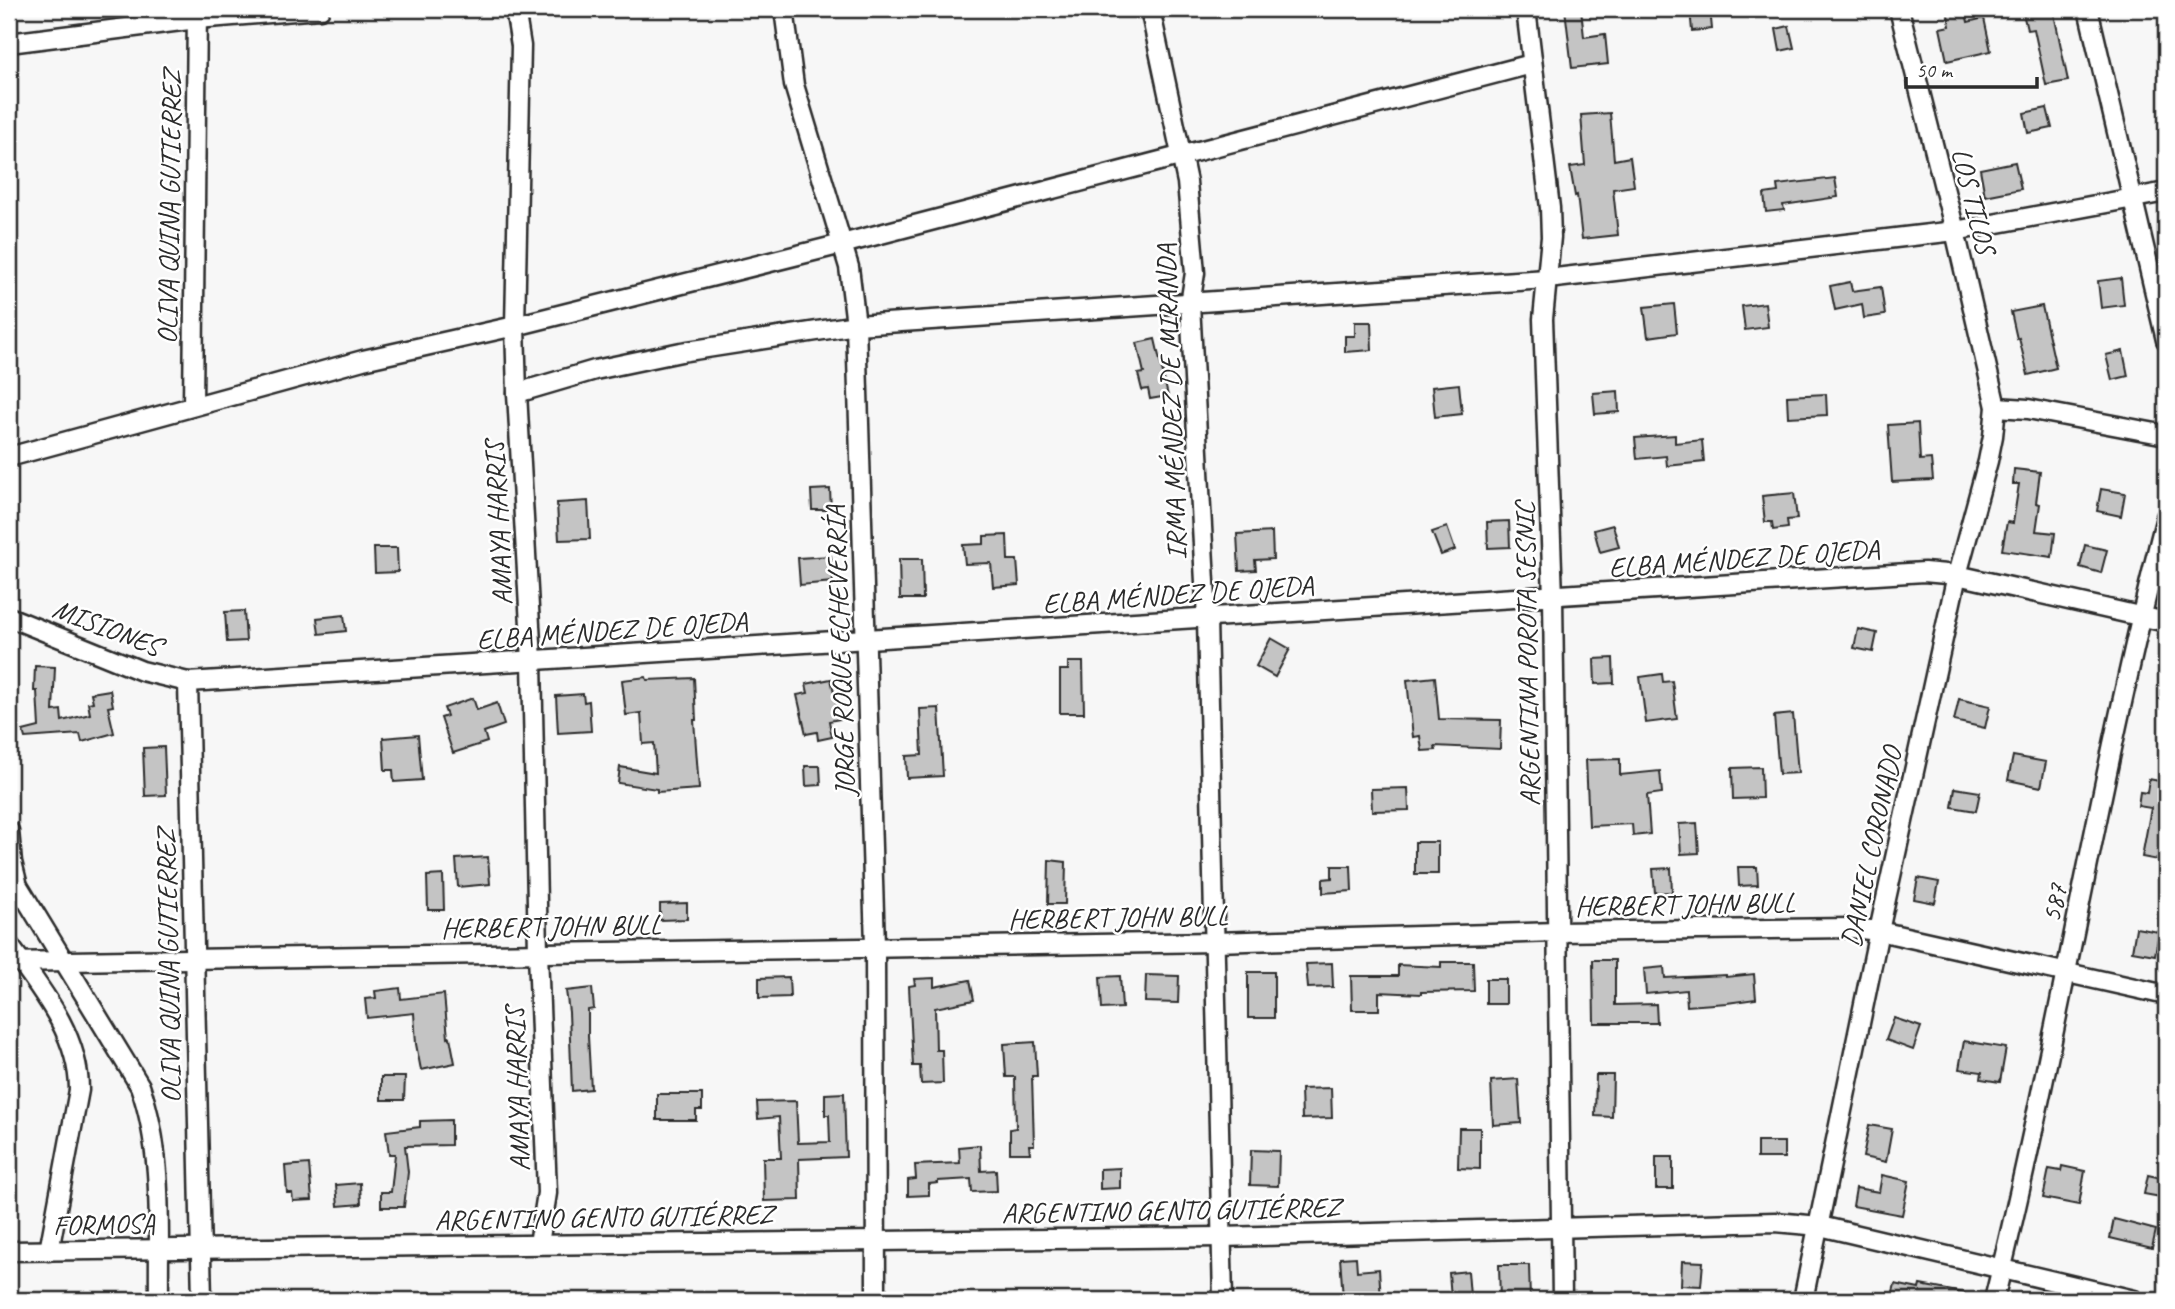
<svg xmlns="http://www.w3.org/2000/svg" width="2175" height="1309" viewBox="0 0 2175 1309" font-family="Caveat,sans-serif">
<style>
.building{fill:#c4c4c4;stroke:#2b2b2b;stroke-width:2}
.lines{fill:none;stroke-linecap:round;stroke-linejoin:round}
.minor-casing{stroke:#2b2b2b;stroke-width:23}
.minor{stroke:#fff;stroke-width:18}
.labels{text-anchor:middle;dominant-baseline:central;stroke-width:5;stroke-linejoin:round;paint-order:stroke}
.street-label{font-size:28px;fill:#2b2b2b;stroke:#fff}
</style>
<rect width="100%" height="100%" fill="#f7f7f7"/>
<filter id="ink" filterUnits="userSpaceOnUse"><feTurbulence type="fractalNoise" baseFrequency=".0143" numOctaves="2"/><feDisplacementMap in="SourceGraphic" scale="14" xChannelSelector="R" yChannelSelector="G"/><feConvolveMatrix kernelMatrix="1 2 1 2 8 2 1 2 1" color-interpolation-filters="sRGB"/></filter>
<g filter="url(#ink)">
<!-- building -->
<g class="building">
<polygon points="1565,9 1581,9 1584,37 1605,34 1608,64 1572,68"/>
<polygon points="1690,9 1710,9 1712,29 1692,31"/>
<polygon points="1947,9 1965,9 1968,22 1984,18 1991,51 1947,61 1940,28 1950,26"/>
<polygon points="2022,9 2053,9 2068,81 2046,85 2034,29 2027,30"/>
<polygon points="1789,26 1794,48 1780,51 1776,29"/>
<polygon points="2047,108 2052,128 2028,133 2024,113"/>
<polygon points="1610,113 1614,160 1630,157 1634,186 1613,189 1618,235 1582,239 1577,195 1575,196 1570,167 1585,165 1581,115"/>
<polygon points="2015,162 2021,189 1985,196 1980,169"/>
<polygon points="1835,178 1838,197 1783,205 1784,210 1766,212 1764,194 1778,192 1777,185"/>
<polygon points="2121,278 2124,305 2101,308 2098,281"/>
<polygon points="1850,282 1852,291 1881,287 1885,315 1864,318 1862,304 1835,310 1830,286"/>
<polygon points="1765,303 1768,327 1745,330 1742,306"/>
<polygon points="1674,304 1677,333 1648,337 1644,307"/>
<polygon points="2042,306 2056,368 2028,375 2019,338 2017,339 2011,312"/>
<polygon points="1355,322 1371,322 1372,350 1345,352 1345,336 1355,336"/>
<polygon points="1155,339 1168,396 1150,399 1148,389 1142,390 1138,374 1144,373 1137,343"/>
<polygon points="2123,351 2128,376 2112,380 2106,355"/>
<polygon points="1459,384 1462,414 1435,417 1432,387"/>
<polygon points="1618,391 1619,412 1595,414 1593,393"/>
<polygon points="1826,394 1827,415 1788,417 1787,396"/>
<polygon points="1918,423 1920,460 1931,459 1933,480 1892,482 1888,425"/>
<polygon points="1675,435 1675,443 1702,440 1704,462 1667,466 1666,456 1637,459 1635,438"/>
<polygon points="2014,469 2040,472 2036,503 2040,504 2036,531 2055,533 2052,557 2002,550 2007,522 2013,523 2019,484 2013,484"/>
<polygon points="830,489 831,510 812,510 811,490"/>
<polygon points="2101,489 2125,493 2121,516 2097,511"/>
<polygon points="1794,493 1797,519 1787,520 1788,528 1773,530 1772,522 1765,522 1762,496"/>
<polygon points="588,501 590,539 559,540 557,503"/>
<polygon points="1509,521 1510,547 1488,548 1487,522"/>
<polygon points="1613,525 1619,547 1600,552 1594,530"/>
<polygon points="1447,527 1455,550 1441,555 1432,532"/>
<polygon points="1272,532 1273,559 1255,560 1256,570 1239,571 1237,534"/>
<polygon points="1007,535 1008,560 1017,560 1019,585 993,587 991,563 965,564 963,545 984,544 984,536"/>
<polygon points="2085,545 2107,550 2101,573 2080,567"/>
<polygon points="374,548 397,548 398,572 375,573"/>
<polygon points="831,556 833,582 800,585 798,558"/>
<polygon points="899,559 922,559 923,599 900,599"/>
<polygon points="244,611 246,641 227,642 225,612"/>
<polygon points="344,615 346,631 319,634 317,618"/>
<polygon points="1858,629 1877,633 1873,652 1854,648"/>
<polygon points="1271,638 1290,649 1275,677 1256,666"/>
<polygon points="1613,658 1614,683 1595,684 1594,659"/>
<polygon points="1068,662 1083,662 1084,713 1060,713 1060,670 1068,670"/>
<polygon points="35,666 55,667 53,711 61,710 62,721 90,714 88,703 93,702 91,693 110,690 113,706 108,707 114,733 82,742 80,734 25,738 23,731 39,727 37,691 34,691"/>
<polygon points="1662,674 1663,682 1672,681 1677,719 1646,723 1640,677"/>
<polygon points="646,677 647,680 694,678 696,720 694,720 699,789 657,792 657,789 618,783 620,767 656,773 654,743 643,744 641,713 626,715 622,680"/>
<polygon points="1435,677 1439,719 1501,720 1500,749 1435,746 1436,750 1422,751 1420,736 1413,737 1407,680"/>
<polygon points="831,679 840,719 829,721 832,737 818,740 817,732 806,734 797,695 808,693 806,684"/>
<polygon points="583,694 584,702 589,701 591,731 558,733 556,696"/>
<polygon points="473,698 477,710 497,703 504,725 484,732 487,742 453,753 441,718 447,716 444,708"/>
<polygon points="1959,699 1990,706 1985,728 1954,721"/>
<polygon points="939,708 943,776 907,778 906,756 922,755 920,709"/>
<polygon points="1793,714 1798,773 1779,774 1774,716"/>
<polygon points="418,735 422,780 394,782 393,770 385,770 383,738"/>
<polygon points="164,747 166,795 145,796 143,748"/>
<polygon points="2013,756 2046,762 2041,787 2008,780"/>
<polygon points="1620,759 1620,775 1660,771 1662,793 1647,795 1650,834 1633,836 1632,824 1589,826 1586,760"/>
<polygon points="805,766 820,766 821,785 806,786"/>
<polygon points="1761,767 1762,798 1733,799 1732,768"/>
<polygon points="2149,779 2164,782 2163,788 2166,789 2166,852 2160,851 2158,860 2142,857 2151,808 2138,806 2140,792 2147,793"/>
<polygon points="1408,788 1409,810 1372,811 1371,789"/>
<polygon points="1955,788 1980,792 1976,811 1952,807"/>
<polygon points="1697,823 1699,853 1681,854 1679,824"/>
<rect x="1415" y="842" width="23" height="32"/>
<polygon points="488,857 490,884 458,887 456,859"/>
<polygon points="1049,860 1066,862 1065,904 1048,904"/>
<polygon points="1332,866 1351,866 1352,891 1323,893 1323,879 1332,878"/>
<polygon points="1738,867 1757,867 1758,885 1739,886"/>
<polygon points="1671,868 1672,892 1655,893 1653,869"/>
<polygon points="443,875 444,910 428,910 427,876"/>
<polygon points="1918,878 1939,882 1935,903 1914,899"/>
<polygon points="687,903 687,919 660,920 660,904"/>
<polygon points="2136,928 2159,932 2155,955 2132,951"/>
<polygon points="1593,960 1615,960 1615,1005 1656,1004 1657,1023 1594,1023"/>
<polygon points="1441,962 1473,962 1474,991 1421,992 1421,994 1379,992 1379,1010 1352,1010 1351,976 1398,976 1398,965 1441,967"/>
<polygon points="1332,963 1333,987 1308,988 1306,964"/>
<polygon points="1664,967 1665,978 1726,975 1726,977 1754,974 1756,999 1727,1003 1687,1006 1686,990 1646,994 1644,969"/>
<rect x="1248" y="972" width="26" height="46"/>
<polygon points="1146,975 1179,976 1178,1003 1145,1002"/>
<polygon points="1120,976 1122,1008 1102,1009 1100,977"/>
<polygon points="789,977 790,997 759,998 759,978"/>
<polygon points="934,978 934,987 970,980 974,1000 935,1008 936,1050 942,1050 943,1083 921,1084 920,1066 913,1066 909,986 915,985 914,979"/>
<rect x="1486" y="979" width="20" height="25"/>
<polygon points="400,988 401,999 444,994 448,1038 450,1037 455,1063 421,1070 416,1044 414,1013 367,1018 365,999 376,998 375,991"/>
<polygon points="592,988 594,1009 588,1010 588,1036 591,1089 572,1091 569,1012 566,991"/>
<polygon points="1894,1018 1921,1027 1913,1050 1886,1040"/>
<polygon points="1964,1041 2006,1048 2000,1082 1981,1079 1982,1072 1959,1069"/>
<polygon points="1035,1042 1037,1076 1032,1076 1034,1145 1029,1145 1030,1153 1010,1153 1010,1129 1016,1128 1015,1077 1006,1077 1004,1044"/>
<polygon points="1596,1075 1613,1075 1612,1117 1595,1116"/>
<polygon points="381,1077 405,1077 404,1100 381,1100"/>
<polygon points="1518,1079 1521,1123 1493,1125 1491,1081"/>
<polygon points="1331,1088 1332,1118 1302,1119 1301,1089"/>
<polygon points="844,1093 846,1157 799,1159 800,1200 764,1201 763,1158 781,1158 779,1117 758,1119 757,1102 796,1101 798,1143 830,1142 829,1115 825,1115 825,1094"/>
<polygon points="657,1094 702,1094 702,1110 696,1110 696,1120 657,1120"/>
<polygon points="451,1120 451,1145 405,1146 408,1172 404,1207 381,1207 381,1192 391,1192 395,1154 389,1154 386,1131 420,1127 420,1121"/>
<polygon points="1869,1125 1892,1129 1886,1162 1863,1157"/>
<polygon points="1459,1128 1480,1128 1480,1169 1458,1168"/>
<rect x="1757" y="1142" width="27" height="16"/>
<polygon points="980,1145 981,1171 996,1170 997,1191 972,1192 971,1179 938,1181 938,1183 929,1184 929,1195 908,1196 908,1180 916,1179 915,1165 960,1163 959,1147"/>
<polygon points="1251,1150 1279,1151 1278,1186 1250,1185"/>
<rect x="1656" y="1157" width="17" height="32"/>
<polygon points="309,1164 312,1200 293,1201 292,1193 287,1193 285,1166"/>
<polygon points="2062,1166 2085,1171 2079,1205 2043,1198 2049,1169 2061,1171"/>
<polygon points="1120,1168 1120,1188 1100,1189 1100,1169"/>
<polygon points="1882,1175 1909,1181 1902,1215 1853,1206 1856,1188 1879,1192"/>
<polygon points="2148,1175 2166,1179 2166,1198 2144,1194"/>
<polygon points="360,1183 361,1204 338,1206 336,1185"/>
<polygon points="2114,1219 2156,1230 2152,1248 2110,1238"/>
<polygon points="1356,1257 1357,1271 1379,1269 1381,1300 1352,1300 1352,1297 1343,1298 1340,1258"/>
<polygon points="1682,1261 1703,1262 1701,1286 1681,1285"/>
<polygon points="1499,1265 1529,1265 1530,1300 1500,1300"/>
<polygon points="1468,1271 1470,1296 1451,1298 1449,1273"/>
<polygon points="1895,1284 1919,1289 1920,1285 1964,1293 1964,1300 1891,1300"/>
</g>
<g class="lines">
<!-- minor casing -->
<g class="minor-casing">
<g id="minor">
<polyline points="515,9 521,46 515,326 517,393 532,661 538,952 547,1193 539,1244"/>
<polyline points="784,9 794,85 849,267 856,325 875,946 876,1300"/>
<polyline points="1150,9 1187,182 1195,273 1190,304 1207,619 1223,1300"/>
<polyline points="1526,9 1550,208 1551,237 1543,319 1553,597 1562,1300"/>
<polyline points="2088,9 2166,340"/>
<polyline points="9,43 197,19 320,9"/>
<polyline points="517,393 595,370 681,352 856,325 1547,279 1955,231 2166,192"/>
<polyline points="193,406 197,9"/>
<polyline points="1996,407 2028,409 2166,435"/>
<polyline points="9,457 363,360 515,326 842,244 1532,64"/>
<polyline points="9,617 142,671 188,682 1924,572 1957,575 2166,622"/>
<polyline points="188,682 202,1300"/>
<polyline points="9,831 12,862 17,882"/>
<path d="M9 871 140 1086C164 1154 158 1228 159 1300"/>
<path d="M9 945C40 988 79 1034 79 1090L49 1251"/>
<polyline points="9,962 1215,942 1557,932 1852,928 1879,931 2166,995"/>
<polyline points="9,1251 1221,1237 1775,1222 1820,1226 2134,1300"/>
<polyline points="1803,1300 1879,931 1957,575 1988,461 1993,436 1996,407 1955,231 1899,9"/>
<path d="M1994 1300C2058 1041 2099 776 2166 517"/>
</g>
</g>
<!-- minor -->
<use href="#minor" class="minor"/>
</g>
</g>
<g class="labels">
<!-- street labels -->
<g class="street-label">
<text transform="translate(1974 201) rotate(76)">LOS TILOS</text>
<text transform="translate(169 207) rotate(-89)">OLIVA QUINA GUTIERREZ</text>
<text transform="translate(1171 402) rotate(-92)">IRMA MÉNDEZ DE MIRANDA</text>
<text transform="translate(498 523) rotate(-93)">AMAYA HARRIS</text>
<text transform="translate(1744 558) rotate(-4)">ELBA MÉNDEZ DE OJEDA</text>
<text transform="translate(1178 594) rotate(-4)">ELBA MÉNDEZ DE OJEDA</text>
<text transform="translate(107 627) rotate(21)">MISIONES</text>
<text transform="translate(612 630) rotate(-4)">ELBA MÉNDEZ DE OJEDA</text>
<text transform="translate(840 651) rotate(-92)">JORGE ROQUE ECHEVERRÍA</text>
<text transform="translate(1527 654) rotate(-91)">ARGENTINA POROTA SESNIC</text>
<text transform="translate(1871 847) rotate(-78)">DANIEL CORONADO</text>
<text transform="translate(2054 903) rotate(-78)">587</text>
<text transform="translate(1685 904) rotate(-1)">HERBERT JOHN BULL</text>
<text transform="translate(1118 917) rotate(-1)">HERBERT JOHN BULL</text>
<text transform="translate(551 926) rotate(-1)">HERBERT JOHN BULL</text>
<text transform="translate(168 966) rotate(-91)">OLIVA QUINA GUTIERREZ</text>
<text transform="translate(517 1089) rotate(-92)">AMAYA HARRIS</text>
<text transform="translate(1171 1210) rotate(-1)">ARGENTINO GENTO GUTIÉRREZ</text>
<text transform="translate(604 1217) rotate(-1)">ARGENTINO GENTO GUTIÉRREZ</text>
<text transform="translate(104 1224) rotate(-1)">FORMOSA</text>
</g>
</g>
<!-- margin -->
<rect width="2175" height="1309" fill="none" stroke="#fff" stroke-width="35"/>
<rect x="18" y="18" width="2140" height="1274" fill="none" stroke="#2b2b2b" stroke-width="2.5" filter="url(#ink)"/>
<!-- scale -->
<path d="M1906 77v10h131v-10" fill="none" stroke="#2b2b2b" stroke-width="3.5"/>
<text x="1916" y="77" font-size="21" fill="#2b2b2b" stroke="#ffffff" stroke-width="5" paint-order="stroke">50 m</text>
</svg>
